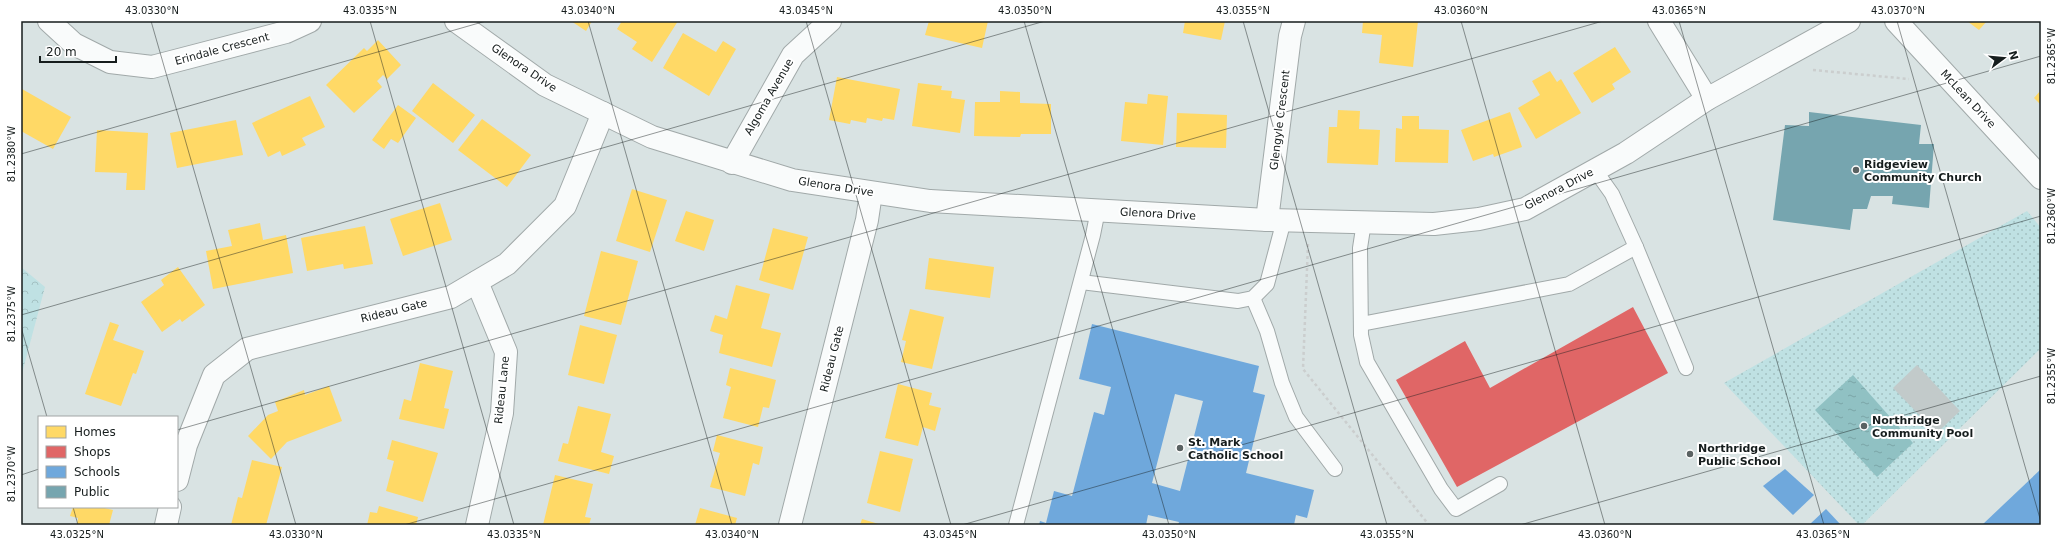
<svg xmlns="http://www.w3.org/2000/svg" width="2062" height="546" viewBox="0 0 2062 546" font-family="'DejaVu Sans',sans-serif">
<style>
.grass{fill:url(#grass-dots)}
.forest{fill:url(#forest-crowns)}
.water{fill:url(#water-ripples)}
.homes{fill:#ffd966}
.shops{fill:#e06666}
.schools{fill:#6fa8dc;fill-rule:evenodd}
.public{fill:#76a5af}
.building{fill:#c2caca}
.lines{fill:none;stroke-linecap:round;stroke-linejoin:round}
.service-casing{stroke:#a1a9a9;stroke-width:16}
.minor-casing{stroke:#a1a9a9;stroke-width:24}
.tertiary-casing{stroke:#a1a9a9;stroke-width:24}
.path{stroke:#cbcece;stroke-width:2.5;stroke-dasharray:3 3;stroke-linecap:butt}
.service{stroke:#f9fbfb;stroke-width:14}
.minor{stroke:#f9fbfb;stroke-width:22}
.tertiary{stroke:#f9fbfb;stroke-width:22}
.ticks{fill:none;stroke:#161d1d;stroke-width:1;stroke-opacity:0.45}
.poi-dot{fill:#5a6262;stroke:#fff;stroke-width:1.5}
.labels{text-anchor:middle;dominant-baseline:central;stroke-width:4;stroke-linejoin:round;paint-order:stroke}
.street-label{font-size:11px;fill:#161d1d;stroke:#fff}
.poi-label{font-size:11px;font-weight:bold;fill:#161d1d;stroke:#fff;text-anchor:start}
.neatline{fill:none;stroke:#161d1d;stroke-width:1.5}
.ticks-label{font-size:10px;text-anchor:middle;fill:#161d1d}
</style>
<defs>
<pattern id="grass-dots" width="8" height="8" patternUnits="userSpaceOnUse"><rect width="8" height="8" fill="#bfe1e3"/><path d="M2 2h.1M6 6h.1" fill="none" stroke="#a3c1c2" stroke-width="1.8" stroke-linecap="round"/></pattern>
<pattern id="forest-crowns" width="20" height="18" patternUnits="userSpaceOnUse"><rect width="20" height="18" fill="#bfe1e3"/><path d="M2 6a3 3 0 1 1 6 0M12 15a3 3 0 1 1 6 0" fill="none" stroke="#a3c1c2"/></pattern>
<pattern id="water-ripples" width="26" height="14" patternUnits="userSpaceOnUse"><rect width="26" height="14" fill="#90c1c3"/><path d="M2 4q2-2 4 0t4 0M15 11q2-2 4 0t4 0" fill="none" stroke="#7ba5a7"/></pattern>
</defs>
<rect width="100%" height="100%" fill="#d9e3e3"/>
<!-- grass -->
<polygon class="grass" points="2027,211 2041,228 2041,348 1862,525 1859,525 1724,383"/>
<!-- forest -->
<polygon class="forest" points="21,267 45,287 21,377"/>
<!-- water -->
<polygon class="water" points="1853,375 1913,443 1877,477 1815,410"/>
<!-- homes -->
<g class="homes">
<polygon points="571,21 592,21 586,31"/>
<polygon points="622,21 678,21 652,62 632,49 637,42 617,29"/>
<polygon points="929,21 988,21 982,48 925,35"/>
<polygon points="1185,21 1225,21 1221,40 1183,33"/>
<polygon points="1363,21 1418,21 1413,67 1379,63 1382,35 1362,33"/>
<polygon points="1967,21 1987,21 1979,30"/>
<polygon points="683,33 716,52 723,41 736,49 709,96 663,68"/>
<polygon points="378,40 401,65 387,79 383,75 377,81 382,87 354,113 326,85 364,48 367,51"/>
<polygon points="1615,47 1631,72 1612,84 1615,89 1592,103 1573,73"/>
<polygon points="1550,71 1557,82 1561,79 1581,113 1536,139 1518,108 1540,95 1532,81"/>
<polygon points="837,77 900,89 894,120 883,118 882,121 867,118 866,123 851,120 850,124 829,120"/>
<polygon points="433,83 475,115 453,143 412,111"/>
<polygon points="918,83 942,86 941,90 952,91 951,98 965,100 960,133 912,126"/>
<polygon points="22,89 71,117 53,149 21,131"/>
<polygon points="2041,90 2041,105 2034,98"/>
<polygon points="1000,91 1020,92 1020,103 1051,104 1051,134 1021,134 1020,137 974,136 975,102 1000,102"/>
<polygon points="1148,94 1168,96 1163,145 1121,141 1125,102 1147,104"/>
<polygon points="310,96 325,127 302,138 306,145 282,156 280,151 268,157 252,123"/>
<polygon points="398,105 416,118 398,143 391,139 384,149 372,140"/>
<polygon points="1338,110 1360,111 1359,129 1380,130 1378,165 1327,163 1329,127 1337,127"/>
<polygon points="1510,112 1522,147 1494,157 1493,154 1473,161 1461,130"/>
<polygon points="1177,113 1227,115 1226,148 1176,147"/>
<polygon points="1402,116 1419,116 1419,129 1449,130 1448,163 1395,162 1396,128 1402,129"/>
<polygon points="482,119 531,155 507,187 458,150"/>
<polygon points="236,120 243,155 177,168 170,133"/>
<polygon points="97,130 148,133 145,190 126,190 127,173 95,172"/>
<polygon points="632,189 667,200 650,252 616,241"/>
<polygon points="440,203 452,240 403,256 390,219"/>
<polygon points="686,211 714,220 704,251 675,241"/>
<polygon points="260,223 263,240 286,235 293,273 213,289 206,251 232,246 228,230"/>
<polygon points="365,226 373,264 344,269 343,264 307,271 301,238"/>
<polygon points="773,228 808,237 793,290 759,280"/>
<polygon points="601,251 638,261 621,325 584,316"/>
<polygon points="929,258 994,267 990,298 925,289"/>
<polygon points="178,267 205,305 182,322 180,319 162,332 141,302 164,285 161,280"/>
<polygon points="736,285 770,294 761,328 781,333 772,367 719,353 723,335 710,331 715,315 727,319"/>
<polygon points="910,309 944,317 932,369 901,362 906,341 902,340"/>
<polygon points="110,322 119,325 113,340 144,351 136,374 133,373 121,406 85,394"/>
<polygon points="580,325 617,335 604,384 568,375"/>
<polygon points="420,363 453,371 444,408 449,409 444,429 399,419 404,399 411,401"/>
<polygon points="730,368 776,380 769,408 763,407 758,427 723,418 731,387 726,385"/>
<polygon points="898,384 932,393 929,405 941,408 935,431 923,427 918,446 885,438"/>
<polygon points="329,386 342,421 287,442 271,459 248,436 268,415 278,411 275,402 304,390 305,395"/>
<polygon points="578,406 611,414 601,452 614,456 609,474 558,461 563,443 568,444"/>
<polygon points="717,435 763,447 759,465 753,463 745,496 710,487 720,453 713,451"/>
<polygon points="392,440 438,453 423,502 386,491 394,461 387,459"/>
<polygon points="880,451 913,459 900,512 867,503"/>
<polygon points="252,460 282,467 266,525 231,525 238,497 242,498"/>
<polygon points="555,475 593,484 585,517 591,518 589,525 543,525"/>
<polygon points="379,506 418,517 416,525 367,525 370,512 377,513"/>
<polygon points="73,507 100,507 113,510 109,525 77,525 78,518 70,516"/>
<polygon points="700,508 737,518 735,525 695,525"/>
<polygon points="862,519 882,525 860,525"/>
</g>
<!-- shops -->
<polygon class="shops" points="1633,307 1668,373 1457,487 1396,380 1465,341 1490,388"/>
<!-- schools -->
<g class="schools">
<path d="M1092 324 1259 366 1253 392 1265 395 1246 473 1314 490 1307 518 1296 515 1294 525H1178L1179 522 1148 515 1146 525H1039L1040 521 1046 523 1054 491 1072 496 1094 412 1104 415 1111 387 1079 379ZM1175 394 1203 401 1180 491 1152 483Z"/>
<polygon points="1785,469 1814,495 1793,515 1763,486"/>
<polygon points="2041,469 2041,525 1982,525"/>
<polygon points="1826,509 1841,525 1809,525"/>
</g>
<!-- public -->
<polygon class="public" points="1809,112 1921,125 1919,144 1934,144 1929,208 1892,204 1893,196 1871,196 1867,209 1853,209 1850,230 1773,220 1785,125 1809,126"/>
<!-- building -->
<polygon class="building" points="1917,365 1960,411 1937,433 1893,388"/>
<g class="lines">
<!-- service casing -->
<g class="service-casing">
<g id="service">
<polyline points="1364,222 1360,248 1361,335 1367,362 1441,489 1456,509 1500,484"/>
<polyline points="1636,247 1686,368"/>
<polyline points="1081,282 1238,301 1253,298 1267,284 1284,220"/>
<polyline points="1253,298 1267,331 1282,383 1296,417 1335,469"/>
<polyline points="1361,324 1569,284 1636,247 1612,194 1595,170"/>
<polyline points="1016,525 1093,235 1098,210"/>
</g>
</g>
<!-- minor casing -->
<g class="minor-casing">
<g id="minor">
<polyline points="49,21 74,44 110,62 152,67 286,32 310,21"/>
<polyline points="1659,21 1707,99"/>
<polyline points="732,163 793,55 830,21"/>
<polyline points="1267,220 1290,36 1294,21"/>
<polyline points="177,480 186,445 214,375 247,349 451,297 507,264 565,206 603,113"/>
<polyline points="166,525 170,507"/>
<polyline points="477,525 502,413 506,352 477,282"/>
<polyline points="790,525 867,220 871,193"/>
</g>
</g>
<!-- tertiary casing -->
<g class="tertiary-casing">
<g id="tertiary">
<polyline points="456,21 545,85 652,137 792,180 930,201 1267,220 1434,224 1479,219 1525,209 1626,153 1707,99 1849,21"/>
<polyline points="1896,21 2041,178"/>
</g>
</g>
<!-- path -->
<g class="path">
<polyline points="1813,70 1909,79"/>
<polyline points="1308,244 1303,369 1429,525"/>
</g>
<!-- service -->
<use href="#service" class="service"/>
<!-- minor -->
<use href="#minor" class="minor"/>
<!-- tertiary -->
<use href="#tertiary" class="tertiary"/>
</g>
<!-- ticks -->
<path class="ticks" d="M151 21 296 525M370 21 514 525M588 21 732 525M806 21 951 525M1024 21 1169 525M1243 21 1387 525M1461 21 1605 525M1679 21 1824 525M1897 21 2041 522M21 154 486 21M21 315 1045 21M21 327 47 417M177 430 1603 21M21 475 39 469M73 507 78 525M404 525 2041 56M962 525 2041 216M1520 525 2041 376"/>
<!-- markers -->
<g class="poi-dot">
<circle cx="1856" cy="170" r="4"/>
<circle cx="1864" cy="426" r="4"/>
<circle cx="1180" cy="448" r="4"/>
<circle cx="1690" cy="454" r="4"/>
</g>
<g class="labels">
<!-- street labels -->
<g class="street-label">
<text transform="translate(222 49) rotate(-15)">Erindale Crescent</text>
<text transform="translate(524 68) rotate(34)">Glenora Drive</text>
<text transform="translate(769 97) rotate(-60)">Algoma Avenue</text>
<text transform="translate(1968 99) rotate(47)">McLean Drive</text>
<text transform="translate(1280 120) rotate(-83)">Glengyle Crescent</text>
<text transform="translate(836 187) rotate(9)">Glenora Drive</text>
<text transform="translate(1559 189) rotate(-28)">Glenora Drive</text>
<text transform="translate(1158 214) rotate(3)">Glenora Drive</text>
<text transform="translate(394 311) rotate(-14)">Rideau Gate</text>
<text transform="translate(832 359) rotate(-76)">Rideau Gate</text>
<text transform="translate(502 390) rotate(-84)">Rideau Lane</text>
</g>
<!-- poi labels -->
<g class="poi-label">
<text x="1864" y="164">Ridgeview<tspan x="1864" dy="13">Community Church</tspan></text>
<text x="1872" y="420">Northridge<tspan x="1872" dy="13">Community Pool</tspan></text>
<text x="1188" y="442">St. Mark<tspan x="1188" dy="13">Catholic School</tspan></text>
<text x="1698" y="448">Northridge<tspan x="1698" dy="13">Public School</tspan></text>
</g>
</g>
<!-- border -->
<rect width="2062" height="546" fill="none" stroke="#ffffff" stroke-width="44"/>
<!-- legend -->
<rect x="38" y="416" width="140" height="92" fill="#ffffff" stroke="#a2a5a5"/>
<rect x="46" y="426" width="20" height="12" fill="#ffd966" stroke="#a2a5a5"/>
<text x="74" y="436" font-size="12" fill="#161d1d">Homes</text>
<rect x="46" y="446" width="20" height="12" fill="#e06666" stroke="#a2a5a5"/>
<text x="74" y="456" font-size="12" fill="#161d1d">Shops</text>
<rect x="46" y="466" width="20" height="12" fill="#6fa8dc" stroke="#a2a5a5"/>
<text x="74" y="476" font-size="12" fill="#161d1d">Schools</text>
<rect x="46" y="486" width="20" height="12" fill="#76a5af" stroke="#a2a5a5"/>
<text x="74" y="496" font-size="12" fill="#161d1d">Public</text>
<!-- north arrow -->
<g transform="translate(2004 58) rotate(74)" stroke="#ffffff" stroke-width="3" paint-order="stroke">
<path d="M0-3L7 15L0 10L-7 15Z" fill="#161d1d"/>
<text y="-6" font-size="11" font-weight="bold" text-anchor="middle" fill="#161d1d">N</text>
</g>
<!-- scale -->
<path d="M40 56v6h76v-6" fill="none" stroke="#161d1d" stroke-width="2"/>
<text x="46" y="56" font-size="12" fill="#161d1d" stroke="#ffffff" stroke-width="3" paint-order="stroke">20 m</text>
<rect x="22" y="22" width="2018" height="502" class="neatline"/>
<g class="ticks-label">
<text x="152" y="14">43.0330°N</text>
<text x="370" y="14">43.0335°N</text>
<text x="588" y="14">43.0340°N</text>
<text x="806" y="14">43.0345°N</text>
<text x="1025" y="14">43.0350°N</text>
<text x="1243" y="14">43.0355°N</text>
<text x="1461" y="14">43.0360°N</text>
<text x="1679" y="14">43.0365°N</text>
<text x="1898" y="14">43.0370°N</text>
<text transform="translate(2051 56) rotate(-90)" y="4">81.2365°W</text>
<text transform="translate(11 154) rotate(-90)" y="4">81.2380°W</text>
<text transform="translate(2051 216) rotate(-90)" y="4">81.2360°W</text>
<text transform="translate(11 314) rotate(-90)" y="4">81.2375°W</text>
<text transform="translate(2051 376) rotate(-90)" y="4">81.2355°W</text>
<text transform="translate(11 474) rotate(-90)" y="4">81.2370°W</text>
<text x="77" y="538">43.0325°N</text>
<text x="296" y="538">43.0330°N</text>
<text x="514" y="538">43.0335°N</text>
<text x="732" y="538">43.0340°N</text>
<text x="950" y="538">43.0345°N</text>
<text x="1169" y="538">43.0350°N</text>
<text x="1387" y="538">43.0355°N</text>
<text x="1605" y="538">43.0360°N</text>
<text x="1823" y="538">43.0365°N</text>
</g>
</svg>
